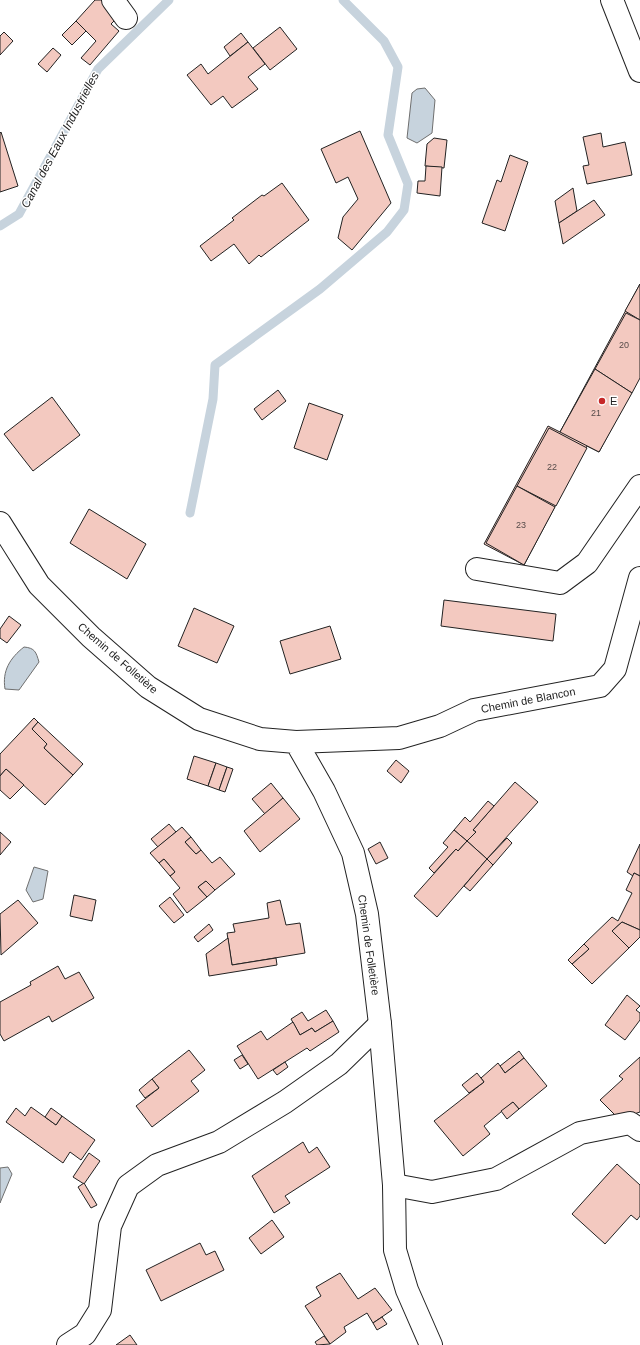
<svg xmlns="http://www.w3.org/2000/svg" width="640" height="1345" viewBox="0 0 640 1345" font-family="Arial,sans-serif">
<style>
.water{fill:#c7d3dd;stroke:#6f6f6f}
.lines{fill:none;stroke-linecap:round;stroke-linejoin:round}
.stream{stroke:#c7d3dd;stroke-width:9}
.building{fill:#f3c9c0;stroke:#222}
.minor-casing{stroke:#222;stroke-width:24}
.minor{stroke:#fff;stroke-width:22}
.poi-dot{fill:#c62828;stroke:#fff;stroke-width:1.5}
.labels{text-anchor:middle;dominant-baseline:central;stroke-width:3;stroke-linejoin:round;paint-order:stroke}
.number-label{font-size:9px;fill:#564c4a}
.poi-label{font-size:11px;fill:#222;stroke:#fff;text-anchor:start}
.street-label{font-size:11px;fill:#222;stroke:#fff}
.water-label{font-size:12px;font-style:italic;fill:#222;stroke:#fff}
</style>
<rect width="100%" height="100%" fill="#fff"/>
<!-- water -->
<g class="water">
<polygon points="425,88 435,100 432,133 417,143 407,138 412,93 417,89"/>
<path d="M24 647C35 648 36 652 39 662L19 690 5 689C2 671 10 658 24 647Z"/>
<polygon points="34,867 48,871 43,899 33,902 26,890"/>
<polygon points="8,1167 12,1174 0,1203 0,1168"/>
</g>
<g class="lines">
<!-- stream -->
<g class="stream">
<polyline points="0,226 19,214 98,69 169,0"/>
<polyline points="190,513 213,399 215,365 320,289 387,232 404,210 408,184 388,135 398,67 384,41 343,0"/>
</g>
</g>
<!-- building -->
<g class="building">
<polygon points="95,0 106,0 117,18 111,24 119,31 90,65 81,58 96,41 76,21"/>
<polygon points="76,21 86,31 72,45 62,35"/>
<polygon points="280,27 297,49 270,70 253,48"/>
<polygon points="4,32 13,41 0,55 0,36"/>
<polygon points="241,33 248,42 230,56 224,47"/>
<polygon points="248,42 265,64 248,77 258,89 232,108 223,96 211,105 187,75 201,64 208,74"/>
<polygon points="53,48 61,55 47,72 38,64"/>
<polygon points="360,131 391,203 352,250 338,238 343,217 358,199 348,177 336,183 321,149"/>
<polygon points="1,132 18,186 0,192 0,133"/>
<polygon points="601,133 603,147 625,142 632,175 587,184 583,166 589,165 583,137"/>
<polygon points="434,138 447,140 444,168 425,166 427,144"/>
<polygon points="510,155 528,162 505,231 482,223 497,180 501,182"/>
<polygon points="426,166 442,167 440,196 417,193 418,181 425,181"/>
<polygon points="282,183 309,220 261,257 259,255 249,264 234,244 211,261 200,246 234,220 232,218 262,195 264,196"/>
<polygon points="573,188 577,211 559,223 555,201"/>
<polygon points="594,200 605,215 563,244 559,223"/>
<polygon points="640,284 640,376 599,452 587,446 524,565 484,544 548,426 560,432"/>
<polygon points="640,284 640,320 625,311"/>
<polygon points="626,313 640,320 640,378 632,393 595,369"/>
<polygon points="595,369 632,393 599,452 560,432"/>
<polygon points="278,390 286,401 262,420 254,409"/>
<polygon points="52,397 80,435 33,471 4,434"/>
<polygon points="309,403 343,415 327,460 294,448"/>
<polygon points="549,428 587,448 556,506 517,486"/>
<polygon points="517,486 555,507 524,565 486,543"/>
<polygon points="89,509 146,544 127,579 70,543"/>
<polygon points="444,600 556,614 553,641 441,626"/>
<polygon points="194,608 234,626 217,663 178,646"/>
<polygon points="9,616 21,625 7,643 0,638 0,629"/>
<polygon points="330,626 341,659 290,674 280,641"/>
<polygon points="34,718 38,722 32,729 47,744 44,748 73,775 45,805 6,769 0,776 0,754"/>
<polygon points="38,722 83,764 73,775 44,748 47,744 32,729"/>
<polygon points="194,756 216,763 208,786 187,779"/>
<polygon points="396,760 409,771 401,783 387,771"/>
<polygon points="216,763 227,767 219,790 208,786"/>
<polygon points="227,767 233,769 225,792 219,790"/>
<polygon points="6,769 24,785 10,799 0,790 0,776"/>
<polygon points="515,782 538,802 487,859 467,841 476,832 473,830"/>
<polygon points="271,783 283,798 265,814 252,799"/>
<polygon points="283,798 300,819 260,852 244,831"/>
<polygon points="488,801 494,806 473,830 476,832 467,841 454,830 465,817 470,822"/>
<polygon points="169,824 176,832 158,847 151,839"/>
<polygon points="182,827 191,837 185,842 196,854 201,850 212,863 220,857 235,874 215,890 206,881 198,887 207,897 187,913 173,894 180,888 170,876 175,872 164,859 159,863 150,853"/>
<polygon points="454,830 467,841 458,851 456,849 434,873 429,868 448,847 443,843"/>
<polygon points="0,832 11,842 0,855"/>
<polygon points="191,837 201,850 196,854 185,842"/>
<polygon points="507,838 512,843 493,865 487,859"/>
<polygon points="467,841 487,859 437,917 414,896 456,849 458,851"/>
<polygon points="380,842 388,858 376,864 368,849"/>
<polygon points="640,844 640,876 634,873 633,876 627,872"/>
<polygon points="164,859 175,872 170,876 159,863"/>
<polygon points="487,859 493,865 470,891 464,886"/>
<polygon points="634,873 640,876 640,930 622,922 612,931 629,948 592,984 572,964 589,949 584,944 612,917 618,921 632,893 626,890"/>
<polygon points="206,881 215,890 207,897 198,887"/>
<polygon points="74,895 96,900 92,921 70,916"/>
<polygon points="170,897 184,915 174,923 159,906"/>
<polygon points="18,900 38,923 1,955 0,914"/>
<polygon points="280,900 286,925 300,923 305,953 232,965 227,933 235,932 233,924 269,918 267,903"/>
<polygon points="622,922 640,930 640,937 629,948 612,931"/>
<polygon points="209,924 213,930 198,942 194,937"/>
<polygon points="228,938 232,965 276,958 277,965 209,976 206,954"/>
<polygon points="584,944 589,949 572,964 568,960"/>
<polygon points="58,966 65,979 79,972 94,998 52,1022 49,1016 4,1041 0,1034 0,1002 31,985 30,982"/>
<polygon points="627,995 640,1006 636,1010 640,1013 640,1020 625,1040 605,1025"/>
<polygon points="326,1010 333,1021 315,1032 312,1028 300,1035 291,1019 302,1012 308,1021"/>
<polygon points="333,1021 339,1032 310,1051 307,1048 258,1079 237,1046 261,1031 267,1040 293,1022 300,1035 312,1028 315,1032"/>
<polygon points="189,1050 205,1070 191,1081 199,1091 152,1127 136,1106 159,1088 152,1079"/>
<polygon points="519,1051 524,1058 505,1073 500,1066"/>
<polygon points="242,1055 248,1064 240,1069 234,1060"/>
<polygon points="640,1057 640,1112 619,1119 600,1100 623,1079 619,1076"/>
<polygon points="524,1058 547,1086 519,1109 513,1102 484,1126 490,1134 463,1156 434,1121 484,1082 481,1078 498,1063 505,1073"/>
<polygon points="285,1062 288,1067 277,1075 273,1070"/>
<polygon points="477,1073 484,1082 469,1093 462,1085"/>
<polygon points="152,1079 159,1088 145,1098 139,1090"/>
<polygon points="513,1102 519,1109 507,1119 501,1111"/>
<polygon points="31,1107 56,1125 62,1116 95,1140 81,1160 70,1152 63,1163 6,1122 16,1108 25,1116"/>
<polygon points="51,1108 62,1116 56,1125 45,1117"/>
<polygon points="303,1142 309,1153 317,1147 330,1167 285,1196 290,1203 274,1213 252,1176"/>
<polygon points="89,1153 100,1161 84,1184 73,1177"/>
<polygon points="617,1164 640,1185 640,1216 637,1220 631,1215 605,1244 572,1214"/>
<polygon points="84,1183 97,1205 91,1208 78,1187"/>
<polygon points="272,1220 284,1237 261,1254 249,1238"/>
<polygon points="200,1243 206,1255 215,1251 224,1270 161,1301 146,1270"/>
<polygon points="340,1273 358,1299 375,1288 392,1310 373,1323 367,1313 344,1327 346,1332 330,1344 305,1306 321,1296 316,1287"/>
<polygon points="382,1317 387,1324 377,1330 373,1323"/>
<polygon points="130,1335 137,1345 116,1345"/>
<polygon points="324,1336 330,1344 317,1345 315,1342"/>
</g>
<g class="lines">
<!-- minor casing -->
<g class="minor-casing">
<g id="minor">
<polyline points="113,0 126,18"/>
<polyline points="612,0 640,71"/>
<polyline points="0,523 39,585 91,637 148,687 199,719 260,739 296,742 324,791 353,853 367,914 380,1024 394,1185 395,1250 407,1290 431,1345"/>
<polyline points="477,569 560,583 587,563 640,486"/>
<polyline points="296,742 399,738 440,726 474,710 600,686 615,669 640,578"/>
<polyline points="394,1185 432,1192 496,1179 580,1133 630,1123 640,1130"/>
<polyline points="68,1345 85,1334 100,1310 110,1226 128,1186 157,1165 219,1142 285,1102 339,1064 380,1024"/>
</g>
</g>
<!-- minor -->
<use href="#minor" class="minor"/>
</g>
<!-- markers -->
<circle class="poi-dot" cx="602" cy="401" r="4"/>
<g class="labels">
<!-- number labels -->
<g class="number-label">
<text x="624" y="345">20</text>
<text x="596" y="413">21</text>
<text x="552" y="467">22</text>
<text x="521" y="525">23</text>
</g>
<!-- poi labels -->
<g class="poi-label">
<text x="610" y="401">E</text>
</g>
<!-- street labels -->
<g class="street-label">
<text transform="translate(118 658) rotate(41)">Chemin de Folletière</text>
<text transform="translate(528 700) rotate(-11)">Chemin de Blancon</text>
<text transform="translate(369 945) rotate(82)">Chemin de Folletière</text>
</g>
<!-- water labels -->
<g class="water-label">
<text transform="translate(60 140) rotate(-62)">Canal des Eaux Industrielles</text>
</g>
</g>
</svg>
